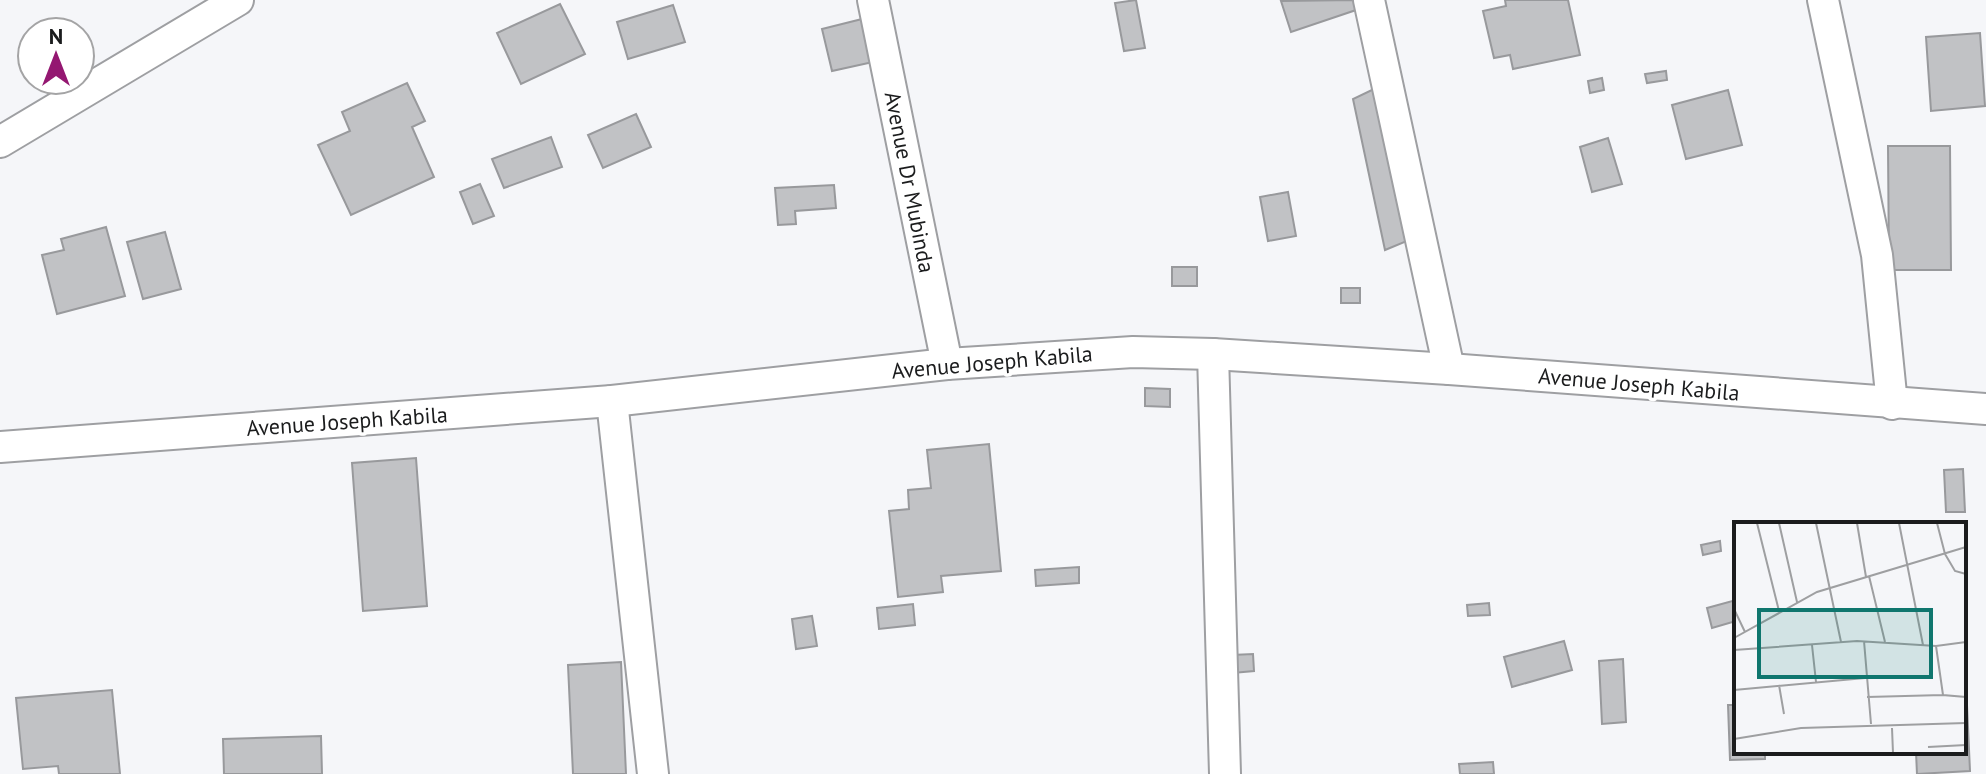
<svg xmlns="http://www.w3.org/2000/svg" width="1986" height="774" viewBox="0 0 1986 774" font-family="'PT Sans',sans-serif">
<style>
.building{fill:#c1c2c5;stroke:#98999c;stroke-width:2}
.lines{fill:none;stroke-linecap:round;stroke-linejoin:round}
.minor-casing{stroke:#9e9fa2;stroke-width:34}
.minor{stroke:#fff;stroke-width:30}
.labels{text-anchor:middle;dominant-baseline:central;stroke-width:7;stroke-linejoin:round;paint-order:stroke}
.street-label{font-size:22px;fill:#1b1c1d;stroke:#fff}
.inset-road{fill:none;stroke:#9e9fa1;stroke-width:2}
.view{fill:#0f766e;fill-opacity:0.15;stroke:#0f766e;stroke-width:4}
.inset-edge{fill:none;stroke:#1b1c1d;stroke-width:4}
</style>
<rect width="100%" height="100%" fill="#f5f6f9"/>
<!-- building -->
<g class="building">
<polygon points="1136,0 1145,48 1124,51 1115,3"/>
<polygon points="1356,0 1359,9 1291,32 1281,1"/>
<polygon points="1505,0 1568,0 1580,55 1513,69 1510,55 1494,58 1483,11 1506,6"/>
<polygon points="560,4 585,54 521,84 497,33"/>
<polygon points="673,5 685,42 628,59 617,22"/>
<polygon points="862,19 873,62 832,71 822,29"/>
<polygon points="1980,33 1985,106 1931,111 1926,37"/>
<polygon points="1666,71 1667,80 1647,83 1645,74"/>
<polygon points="1602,78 1604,90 1590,93 1588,81"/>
<polygon points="407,83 425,121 412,127 434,177 351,215 318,145 350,131 342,112"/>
<polygon points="1374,89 1407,241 1385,250 1353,99"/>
<polygon points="1728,90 1742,145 1686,159 1672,105"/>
<polygon points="636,114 651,147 603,168 588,135"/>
<polygon points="551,137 562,167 504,188 492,159"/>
<polygon points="1608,138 1622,184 1592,192 1580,147"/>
<polygon points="1888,146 1950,146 1951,270 1889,270"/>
<polygon points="480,184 494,216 473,224 460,192"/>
<polygon points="834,185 836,208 795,211 796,224 778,225 775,188"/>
<polygon points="1288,192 1296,236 1268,241 1260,197"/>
<polygon points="106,227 125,296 57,314 42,255 64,250 61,239"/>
<polygon points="165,232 181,289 143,299 127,242"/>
<rect x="1172" y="267" width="25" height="19"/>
<rect x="1341" y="288" width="19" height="15"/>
<polygon points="1145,388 1170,389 1170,407 1145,406"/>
<polygon points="989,444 1001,571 941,576 943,592 898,597 889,511 909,509 908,490 931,488 927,450"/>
<polygon points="416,458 427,606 363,611 352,463"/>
<polygon points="1963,469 1965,512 1946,512 1944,470"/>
<polygon points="1720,541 1721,551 1703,555 1701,545"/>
<polygon points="1079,567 1079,583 1036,586 1035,570"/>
<polygon points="1736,600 1736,621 1712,628 1707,608"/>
<polygon points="1489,603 1490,615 1468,616 1467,605"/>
<polygon points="913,604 915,625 879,629 877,608"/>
<polygon points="812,616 817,646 796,649 792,619"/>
<polygon points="1564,641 1572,670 1512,687 1504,657"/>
<polygon points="1253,654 1254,671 1233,673 1232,655"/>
<polygon points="1623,659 1626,722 1602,724 1599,661"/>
<polygon points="621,662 626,774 573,774 568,665"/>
<polygon points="112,690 120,774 59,774 58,766 23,769 16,698"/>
<polygon points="1728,705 1736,705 1736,752 1765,752 1765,759 1730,760"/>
<polygon points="1964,705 1967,705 1970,771 1917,774 1916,752 1964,752"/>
<polygon points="321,736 322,774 224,774 223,739"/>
<polygon points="1493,762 1494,774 1460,774 1459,764"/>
</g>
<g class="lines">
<!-- minor casing -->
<g class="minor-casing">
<g id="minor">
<polyline points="873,0 947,364"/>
<polyline points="1369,0 1449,369"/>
<polyline points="1823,0 1877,255 1892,404"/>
<polyline points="0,142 238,0"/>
<polyline points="1213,354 1225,774"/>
<polyline points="612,401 653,774"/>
<polyline points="0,447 612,401 947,364 1133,352 1213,354 1449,369 1986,409"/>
</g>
</g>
<!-- minor -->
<use href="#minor" class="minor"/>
</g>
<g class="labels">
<!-- street labels -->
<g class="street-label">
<text transform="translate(910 182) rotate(79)">Avenue Dr Mubinda</text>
<text transform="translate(992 362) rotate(-5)">Avenue Joseph Kabila</text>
<text transform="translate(1639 384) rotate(5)">Avenue Joseph Kabila</text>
<text transform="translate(347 421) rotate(-4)">Avenue Joseph Kabila</text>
</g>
</g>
<!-- overview -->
<g transform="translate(1734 522)">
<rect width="232" height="232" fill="#f5f6f9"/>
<path class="inset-road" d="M23 1 45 89M45 1 63 80M82 1 107 120M123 1 132 55M165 1 189 123M203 1 211 32M211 32 221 49 232 52M135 54 151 120M0 87 11 110M0 116 83 70 232 25M130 119 137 202M78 123 82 160M202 124 209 173 232 175M0 128 123 119 202 124 232 120M45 163 50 192M0 168 131 156M133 175 209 173M158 206 159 231M0 217 67 206 232 201M194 225 232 223"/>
<path class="view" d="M25 88H197V155H25Z"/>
<rect width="232" height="232" class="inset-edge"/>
</g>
<!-- north arrow -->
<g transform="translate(56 56)"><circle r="38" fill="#ffffff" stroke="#a4a4a5" stroke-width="2"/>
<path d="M0-6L14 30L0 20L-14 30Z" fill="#941771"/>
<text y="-12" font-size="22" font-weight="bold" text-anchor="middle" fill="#1b1c1d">N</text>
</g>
</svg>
